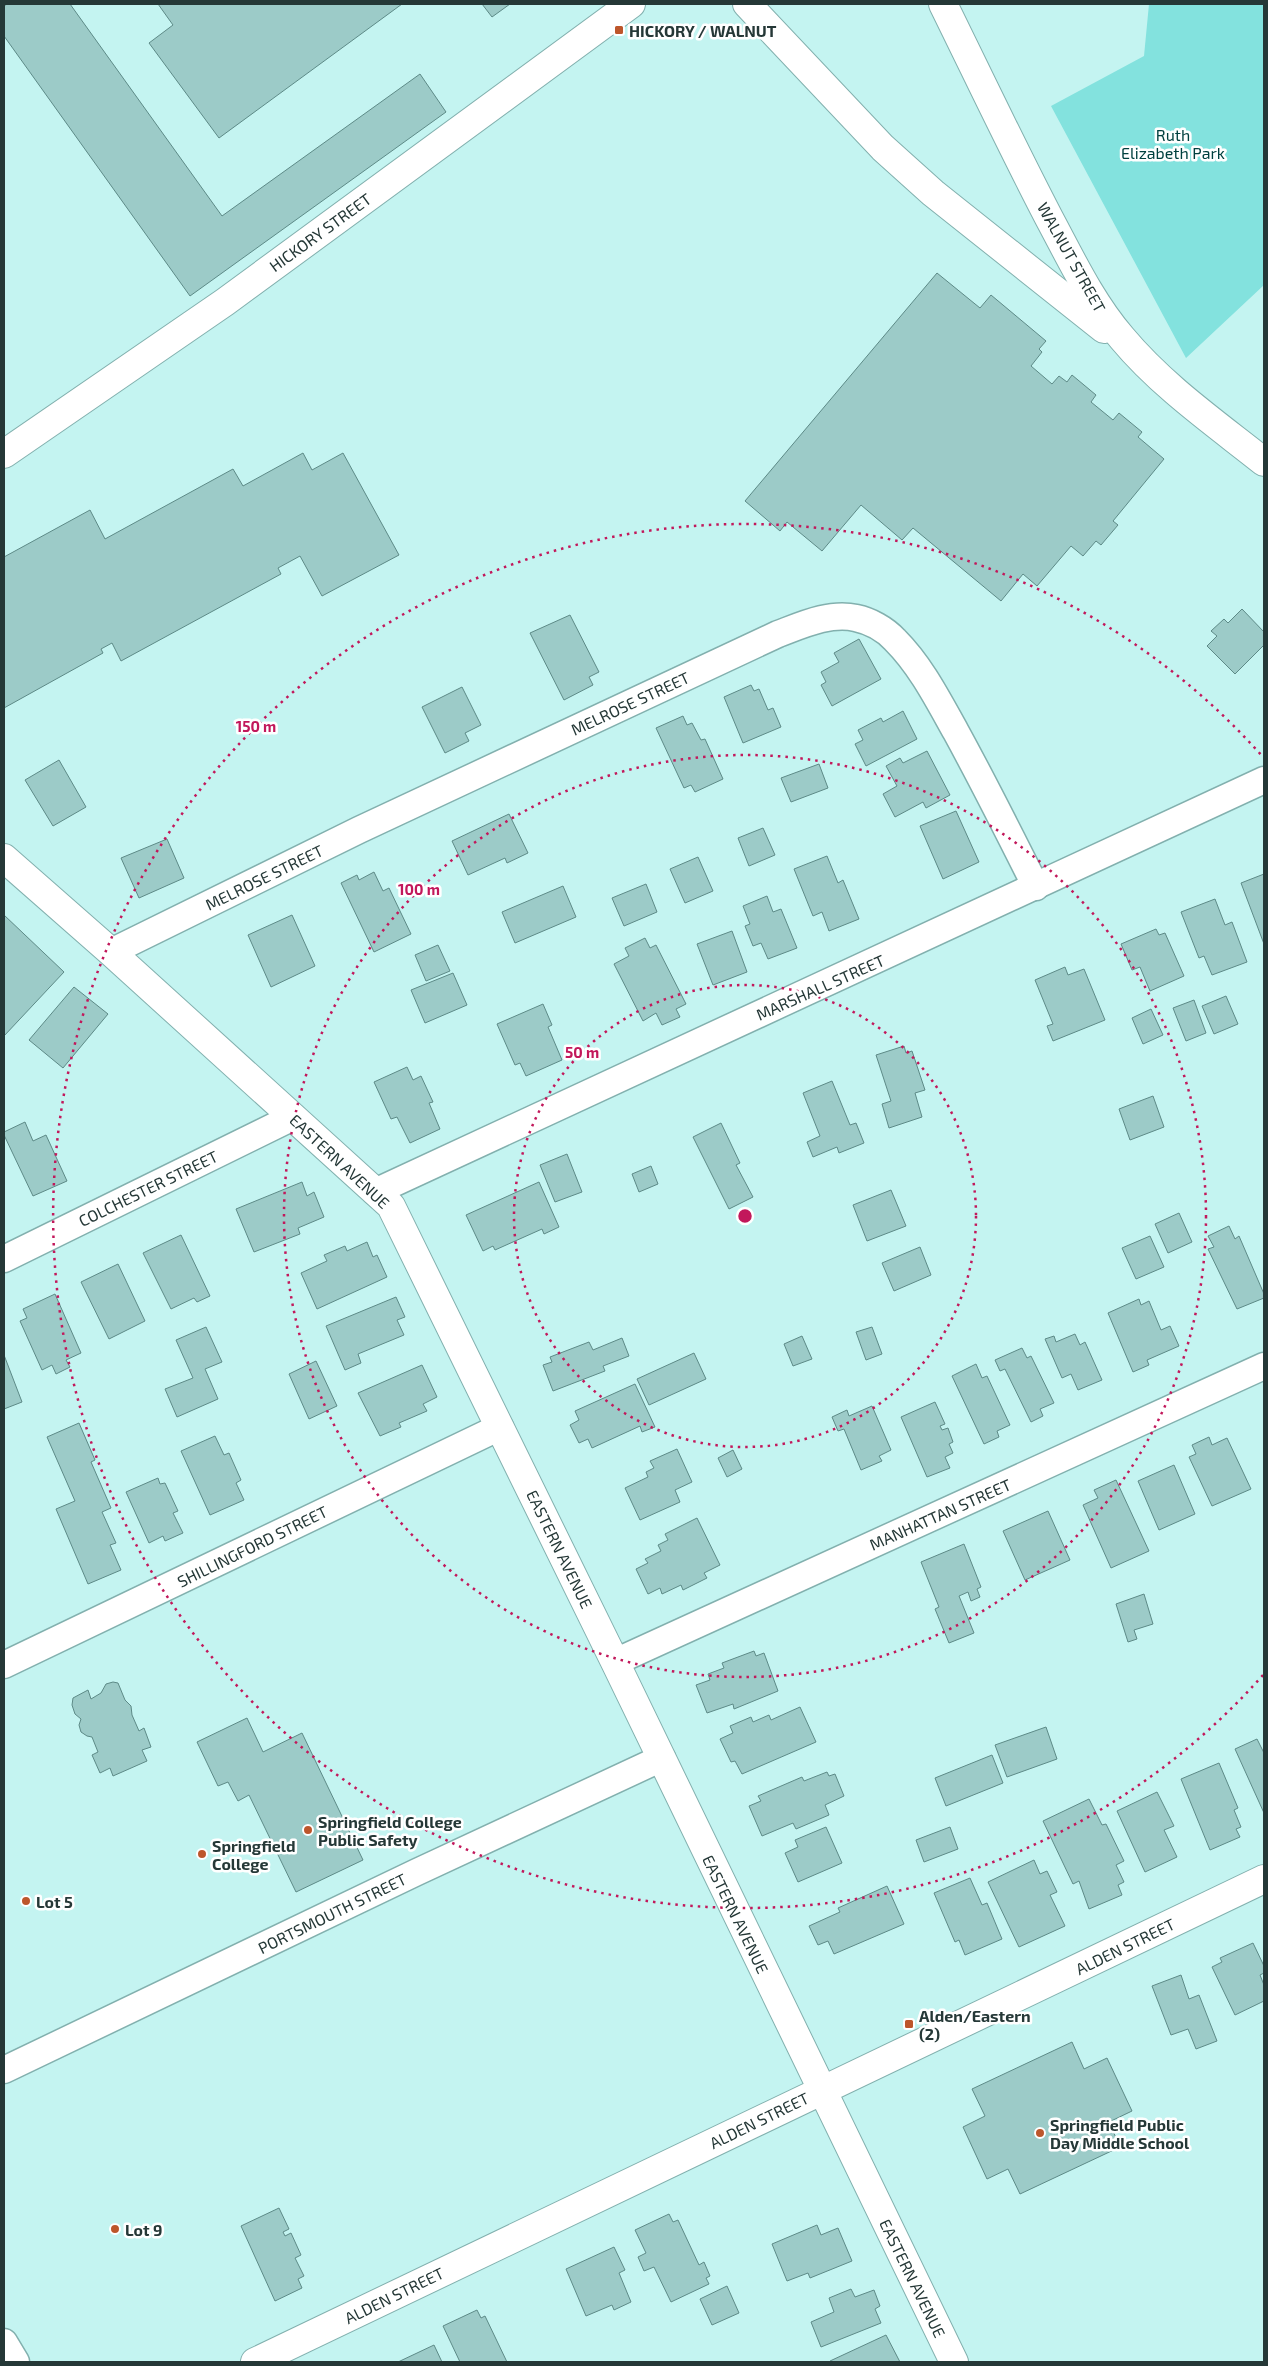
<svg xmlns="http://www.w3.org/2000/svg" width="1268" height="2366" viewBox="0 0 1268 2366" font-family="'Exo 2',sans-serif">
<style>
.green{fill:#83e2de}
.building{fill:#9ccbc8;stroke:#5d8a87}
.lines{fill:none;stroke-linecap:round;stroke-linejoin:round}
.minor-casing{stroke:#82b0ae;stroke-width:29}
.tertiary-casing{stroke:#82b0ae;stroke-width:30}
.secondary-casing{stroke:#82b0ae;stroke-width:30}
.minor{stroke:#fff;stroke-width:26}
.tertiary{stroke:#fff;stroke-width:28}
.secondary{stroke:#fff;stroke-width:28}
.ring{fill:none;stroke:#c2185b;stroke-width:2.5;stroke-dasharray:2.5 5}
.poi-dot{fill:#bd562b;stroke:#fff;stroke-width:2}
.labels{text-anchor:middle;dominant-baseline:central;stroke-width:5;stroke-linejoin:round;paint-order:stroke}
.poi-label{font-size:16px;font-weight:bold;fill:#253837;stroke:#fff;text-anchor:start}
.park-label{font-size:16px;fill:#00403f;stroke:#fff}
.street-label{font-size:16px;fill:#253837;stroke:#fff}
.centre{fill:#c2185b;stroke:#fff;stroke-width:2.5}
.ring-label{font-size:15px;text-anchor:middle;font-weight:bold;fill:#c2185b;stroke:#fff;stroke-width:5;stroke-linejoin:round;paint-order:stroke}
</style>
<rect width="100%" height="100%" fill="#c4f4f1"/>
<!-- green -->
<polygon class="green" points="1149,4 1264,4 1264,285 1186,358 1051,106 1144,56"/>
<!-- building -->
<g class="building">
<polygon points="7,4 70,4 222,216 420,74 446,112 190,296 4,36 4,6"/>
<polygon points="158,4 402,4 219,138 149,43 173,25"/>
<polygon points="482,4 510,4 492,17"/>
<polygon points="937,273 980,308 991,295 1046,341 1039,349 1042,352 1031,366 1052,384 1059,376 1067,382 1072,375 1096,395 1091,402 1113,420 1119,413 1142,432 1138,437 1164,459 1113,521 1118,525 1101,545 1096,541 1083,556 1071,546 1037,586 1023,574 1001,601 913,528 902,540 861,505 822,551 787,522 780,531 745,501"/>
<polygon points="303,453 312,470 343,453 399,555 322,596 300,556 278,568 281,574 121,661 112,643 101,649 103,653 4,708 4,557 90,510 105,539 233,469 243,486"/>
<polygon points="1242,609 1264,632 1264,645 1235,674 1207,646 1217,636 1211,631 1224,619 1228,623"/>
<polygon points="570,615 599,672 589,677 593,685 564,700 530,633"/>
<polygon points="859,639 881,679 832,706 821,685 826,682 821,672 839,662 834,653"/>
<polygon points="751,685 754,691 759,689 768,710 773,708 781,727 743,743 724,697"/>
<polygon points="462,687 481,725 465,733 469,741 445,753 422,707"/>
<polygon points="903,711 917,739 866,766 855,744 863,740 858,730 881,718 883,722"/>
<polygon points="683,716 687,725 692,723 701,740 705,739 723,779 695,792 691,785 684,788 656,728"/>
<polygon points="927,751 950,795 926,808 923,802 895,817 883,794 897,786 886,766 900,758 903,763"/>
<polygon points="59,760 86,807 53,826 25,780"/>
<polygon points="819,764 828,788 791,802 781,778"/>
<polygon points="956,811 979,862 943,879 920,826"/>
<polygon points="509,814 528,853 507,863 505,858 468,875 452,841"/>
<polygon points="763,828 775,855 749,866 738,838"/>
<polygon points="167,839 184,878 139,898 121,858"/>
<polygon points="827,856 838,883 843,880 859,919 829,931 822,912 813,916 794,869"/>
<polygon points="698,857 713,891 685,903 670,869"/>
<polygon points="374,872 383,891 389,888 411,934 374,952 341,883 357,875 359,880"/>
<polygon points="1264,874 1264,944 1241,883"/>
<polygon points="646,884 657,912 624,926 612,898"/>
<polygon points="563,886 576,917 515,943 502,912"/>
<polygon points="767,896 773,912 781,909 797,948 768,959 761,943 753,946 745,926 750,924 743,906"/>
<polygon points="1215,899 1225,925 1232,922 1247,962 1212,975 1204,956 1199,958 1181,912"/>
<polygon points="4,915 64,972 4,1036"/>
<polygon points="292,915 315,966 271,987 248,935"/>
<polygon points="1156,929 1159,935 1165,933 1184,976 1150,991 1140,967 1132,970 1121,944"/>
<polygon points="732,931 747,972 713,985 697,944"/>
<polygon points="645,938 650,948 656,945 686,1004 676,1009 680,1017 662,1025 656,1013 643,1021 614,964 629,956 625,948"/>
<polygon points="438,945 450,971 426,981 415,955"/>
<polygon points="1065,967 1068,975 1084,969 1105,1020 1053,1041 1047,1026 1053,1024 1035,980"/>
<polygon points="453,973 467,1005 425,1023 411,990"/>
<polygon points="74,987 108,1014 63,1068 29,1040"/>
<polygon points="1226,996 1238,1024 1214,1034 1202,1006"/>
<polygon points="1194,1000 1206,1033 1186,1041 1173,1008"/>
<polygon points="543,1004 552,1025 548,1027 562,1060 526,1076 520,1063 515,1065 497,1024"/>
<polygon points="1151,1009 1163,1035 1143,1044 1132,1018"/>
<polygon points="904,1046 906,1053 912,1051 925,1090 915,1093 922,1117 889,1128 882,1104 891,1101 876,1055"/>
<polygon points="407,1067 413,1080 421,1076 433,1102 429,1103 440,1129 410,1143 397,1117 391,1119 374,1082"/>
<polygon points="832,1081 850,1125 856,1123 864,1143 839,1153 837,1147 813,1157 807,1142 820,1136 803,1093"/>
<polygon points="1153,1096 1164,1127 1130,1140 1119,1109"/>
<polygon points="25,1122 33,1141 46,1135 67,1181 33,1196 4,1135 4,1132"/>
<polygon points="721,1123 740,1163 736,1165 753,1197 729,1209 693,1137"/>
<polygon points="567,1154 582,1192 555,1202 540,1165"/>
<polygon points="651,1166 658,1184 639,1192 632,1174"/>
<polygon points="302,1182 307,1196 314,1192 324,1217 298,1228 300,1234 254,1252 236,1209"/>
<polygon points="539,1182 559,1227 544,1234 542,1229 495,1250 493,1246 483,1251 466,1215"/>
<polygon points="891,1190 906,1226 867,1241 853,1205"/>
<polygon points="1179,1213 1192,1242 1168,1253 1155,1224"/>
<polygon points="1229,1226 1235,1239 1239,1236 1264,1294 1264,1298 1237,1309 1208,1249 1214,1247 1208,1236"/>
<polygon points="181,1235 210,1296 197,1302 194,1298 171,1309 143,1253"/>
<polygon points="1150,1236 1164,1267 1136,1279 1122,1248"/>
<polygon points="367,1242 373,1257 377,1255 387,1277 317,1309 301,1273 327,1261 324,1255 345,1246 347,1251"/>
<polygon points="920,1247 931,1275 894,1291 882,1263"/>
<polygon points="118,1264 145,1321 109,1339 81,1282"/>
<polygon points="55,1294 81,1353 66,1360 70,1367 56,1374 52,1365 42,1370 20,1321 27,1318 23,1309"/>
<polygon points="396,1297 405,1317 397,1320 404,1335 358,1354 361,1363 345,1370 326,1326"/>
<polygon points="1139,1299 1141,1305 1149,1301 1161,1330 1170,1326 1179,1346 1147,1360 1149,1365 1133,1372 1108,1313"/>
<polygon points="206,1327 222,1362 205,1369 218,1399 177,1417 165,1389 193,1378 176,1340"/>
<polygon points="872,1327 882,1354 866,1360 856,1332"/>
<polygon points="1075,1334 1080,1345 1085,1342 1102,1380 1078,1390 1071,1374 1062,1378 1045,1339 1054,1336 1056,1342"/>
<polygon points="802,1336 812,1359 793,1366 784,1344"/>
<polygon points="622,1338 629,1356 603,1366 605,1371 553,1391 543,1365 552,1362 550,1357 589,1342 593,1350"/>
<polygon points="1022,1348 1027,1358 1031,1356 1054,1403 1040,1409 1043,1416 1031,1422 1005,1369 1000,1371 995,1360"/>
<polygon points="694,1353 706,1379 649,1405 637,1379"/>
<polygon points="4,1355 22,1402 4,1409"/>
<polygon points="316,1361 337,1406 309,1419 289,1374"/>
<polygon points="976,1364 982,1378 987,1376 1010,1425 997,1431 999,1437 984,1444 952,1376"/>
<polygon points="422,1365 437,1397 423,1404 427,1411 399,1423 401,1427 380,1436 358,1393"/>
<polygon points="635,1384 655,1427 642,1432 640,1426 592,1448 588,1439 579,1443 570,1425 579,1420 575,1411"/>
<polygon points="935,1402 945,1424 940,1426 942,1430 948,1428 953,1442 949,1444 953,1453 945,1457 950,1468 927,1477 901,1417"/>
<polygon points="872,1406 891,1450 879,1456 882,1461 861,1470 844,1429 838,1431 832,1417 847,1410 849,1416"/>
<polygon points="79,1423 95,1460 91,1462 111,1508 102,1512 116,1543 110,1545 121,1570 88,1584 56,1509 75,1501 47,1437"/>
<polygon points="215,1436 224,1455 229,1453 241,1480 236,1483 244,1500 210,1515 181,1451"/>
<polygon points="1209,1437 1212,1445 1227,1438 1251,1489 1212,1506 1189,1457 1196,1454 1192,1445"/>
<polygon points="677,1449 692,1482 675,1490 680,1502 640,1520 625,1488 648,1477 646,1472 654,1468 650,1461"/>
<polygon points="733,1450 742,1469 727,1477 718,1458"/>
<polygon points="1174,1465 1195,1514 1159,1530 1138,1481"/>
<polygon points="158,1478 160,1484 165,1483 178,1511 173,1513 183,1533 165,1541 163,1536 149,1543 126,1492"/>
<polygon points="1116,1480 1149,1551 1111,1568 1083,1505 1098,1498 1094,1490"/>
<polygon points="1048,1511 1070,1560 1025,1580 1003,1531"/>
<polygon points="697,1518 720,1565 704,1573 707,1578 683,1590 681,1585 662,1594 660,1588 648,1594 636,1569 648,1563 645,1559 661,1551 658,1545 668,1540 665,1534"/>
<polygon points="964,1544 981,1587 977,1589 980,1597 971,1601 968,1592 959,1596 974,1633 949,1643 935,1609 939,1607 921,1562"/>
<polygon points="1144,1594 1153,1624 1134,1630 1137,1639 1128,1642 1116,1604"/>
<polygon points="754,1651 756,1656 764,1653 778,1691 734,1709 733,1704 707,1713 696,1685 710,1680 708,1674 724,1668 722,1663"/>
<polygon points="113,1682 118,1683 125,1700 131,1706 132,1715 139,1731 144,1728 151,1747 142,1750 147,1761 113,1776 110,1768 100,1773 92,1755 98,1752 92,1737 87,1736 81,1732 79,1725 81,1719 75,1714 72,1705 73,1698 88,1690 91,1699 101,1693 106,1684"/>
<polygon points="800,1707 816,1742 742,1774 735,1761 731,1762 720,1739 733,1733 730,1726 751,1717 753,1722 769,1715 771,1720"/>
<polygon points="247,1718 263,1752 302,1733 363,1860 296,1892 249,1795 238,1801 228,1782 218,1786 197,1742"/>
<polygon points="1046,1727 1057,1759 1007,1777 995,1745"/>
<polygon points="1257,1739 1264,1753 1264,1813 1235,1749"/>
<polygon points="992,1755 1003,1783 946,1806 935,1778"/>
<polygon points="1219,1763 1238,1808 1234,1810 1241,1827 1236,1829 1240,1837 1210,1850 1181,1779"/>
<polygon points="827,1772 829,1776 835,1774 844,1796 825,1805 829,1815 796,1829 793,1823 762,1836 749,1806 761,1801 758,1796 802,1777 804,1781"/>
<polygon points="1157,1792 1174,1826 1164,1830 1177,1857 1145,1872 1117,1811"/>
<polygon points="1089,1799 1102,1825 1106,1824 1124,1861 1116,1865 1124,1882 1118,1885 1122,1895 1089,1909 1079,1881 1073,1884 1043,1821"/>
<polygon points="826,1827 842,1863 798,1882 785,1853 798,1847 795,1840"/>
<polygon points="950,1827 958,1849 924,1862 916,1840"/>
<polygon points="1034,1860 1040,1874 1047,1871 1057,1892 1050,1895 1065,1926 1019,1947 988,1882"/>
<polygon points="970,1878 982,1905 987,1903 1002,1939 965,1955 959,1940 955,1942 934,1893"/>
<polygon points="887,1886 904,1924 834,1954 828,1941 818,1945 809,1926 840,1912 838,1908"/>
<polygon points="1253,1943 1264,1966 1264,1973 1260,1975 1264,1985 1264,2001 1235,2015 1212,1967 1222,1962 1220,1958"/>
<polygon points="1181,1975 1189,1999 1199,1995 1217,2041 1196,2049 1188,2029 1171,2035 1152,1986"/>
<polygon points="1072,2042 1084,2069 1107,2058 1132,2111 1109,2122 1120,2147 1020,2194 1008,2169 987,2179 963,2127 985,2116 972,2089"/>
<polygon points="279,2208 289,2229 283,2232 285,2236 291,2233 301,2255 295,2258 304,2276 298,2279 302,2288 275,2301 241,2226"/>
<polygon points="669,2214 673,2222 678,2220 699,2265 704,2262 710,2276 706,2278 709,2284 671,2302 654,2267 644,2271 638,2257 646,2253 635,2230"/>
<polygon points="817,2225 821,2235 838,2228 852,2261 810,2278 808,2273 787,2281 772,2244"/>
<polygon points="614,2247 625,2270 619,2273 631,2302 614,2310 612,2305 586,2316 566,2269"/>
<polygon points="727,2286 739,2313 712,2325 700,2299"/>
<polygon points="851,2289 855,2297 874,2290 880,2306 875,2309 881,2323 821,2347 811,2322 834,2312 829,2298"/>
<polygon points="477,2310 481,2318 485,2316 507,2362 460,2362 443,2326"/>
<polygon points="886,2335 900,2362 831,2362 830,2361"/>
<polygon points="434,2345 442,2362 398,2362"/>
</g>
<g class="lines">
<!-- minor casing -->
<g class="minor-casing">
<g id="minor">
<path d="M111 952 359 830 778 634C802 625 830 612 856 618 870 621 885 629 895 640 921 666 938 700 956 732 984 783 1010 835 1036 887"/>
<polyline points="375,1192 1264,780"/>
<polyline points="4,1259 293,1117"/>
<polyline points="615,1662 1264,1366"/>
<polyline points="4,1665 500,1427"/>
<polyline points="4,2070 417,1872 662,1758"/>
<polyline points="4,2342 16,2362"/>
</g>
</g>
<!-- tertiary casing -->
<g class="tertiary-casing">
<g id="tertiary">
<polyline points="4,454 225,302 631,4"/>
<polyline points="4,858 111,952 391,1206 615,1662 954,2362"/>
</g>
</g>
<!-- secondary casing -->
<g class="secondary-casing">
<g id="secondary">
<polyline points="747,4 883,148 933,193 1104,329"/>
<path d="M943 4C978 75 1012 147 1049 218 1071 259 1091 302 1122 338 1162 386 1215 423 1264 462"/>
<polyline points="255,2362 1264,1879"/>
</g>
</g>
<!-- minor -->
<use href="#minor" class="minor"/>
<!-- tertiary -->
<use href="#tertiary" class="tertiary"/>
<!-- secondary -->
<use href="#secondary" class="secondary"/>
</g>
<!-- distance rings -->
<g class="ring">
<circle cx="745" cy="1216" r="231"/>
<circle cx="745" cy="1216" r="461"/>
<path d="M1263 1675A692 692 0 1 1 1263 757"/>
</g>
<!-- markers -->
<g class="poi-dot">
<rect x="614" y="25" width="10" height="10" rx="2.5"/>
<circle cx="308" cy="1830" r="5"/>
<circle cx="202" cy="1854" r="5"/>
<circle cx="26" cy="1901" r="5"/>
<rect x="904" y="2019" width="10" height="10" rx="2.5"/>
<circle cx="1040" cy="2133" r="5"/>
<circle cx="115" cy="2229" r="5"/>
</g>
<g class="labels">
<!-- poi labels -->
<g class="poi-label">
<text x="629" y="30">HICKORY / WALNUT</text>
<text x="318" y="1821">Springfield College<tspan x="318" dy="18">Public Safety</tspan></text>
<text x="212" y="1845">Springfield<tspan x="212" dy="18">College</tspan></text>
<text x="36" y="1901">Lot 5</text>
<text x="919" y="2015">Alden/Eastern<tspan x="919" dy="18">(2)</tspan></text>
<text x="1050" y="2124">Springfield Public<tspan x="1050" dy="18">Day Middle School</tspan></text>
<text x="125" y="2229">Lot 9</text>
</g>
<!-- park labels -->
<g class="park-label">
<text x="1173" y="134">Ruth<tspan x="1173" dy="18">Elizabeth Park</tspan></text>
</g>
<!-- street labels -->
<g class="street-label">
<text transform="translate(320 232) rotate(-36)">HICKORY STREET</text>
<text transform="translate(1072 257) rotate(61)">WALNUT STREET</text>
<text transform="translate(630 703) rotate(-25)">MELROSE STREET</text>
<text transform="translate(264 877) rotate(-26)">MELROSE STREET</text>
<text transform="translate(820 987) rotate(-24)">MARSHALL STREET</text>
<text transform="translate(340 1161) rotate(43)">EASTERN AVENUE</text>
<text transform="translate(148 1188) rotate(-26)">COLCHESTER STREET</text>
<text transform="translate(940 1514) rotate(-24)">MANHATTAN STREET</text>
<text transform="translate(252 1546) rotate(-26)">SHILLINGFORD STREET</text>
<text transform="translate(560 1549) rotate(64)">EASTERN AVENUE</text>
<text transform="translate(332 1913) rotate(-26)">PORTSMOUTH STREET</text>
<text transform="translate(736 1914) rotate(64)">EASTERN AVENUE</text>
<text transform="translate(1125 1946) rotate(-26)">ALDEN STREET</text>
<text transform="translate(759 2120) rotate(-26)">ALDEN STREET</text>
<text transform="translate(913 2278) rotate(64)">EASTERN AVENUE</text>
<text transform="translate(394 2295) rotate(-26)">ALDEN STREET</text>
</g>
</g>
<circle cx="745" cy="1216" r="8" class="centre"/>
<g class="ring-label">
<text x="256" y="732">150 m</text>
<text x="419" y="895">100 m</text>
<text x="582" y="1058">50 m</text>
</g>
<!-- border -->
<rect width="1268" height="2366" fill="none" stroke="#253837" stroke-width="10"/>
</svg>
